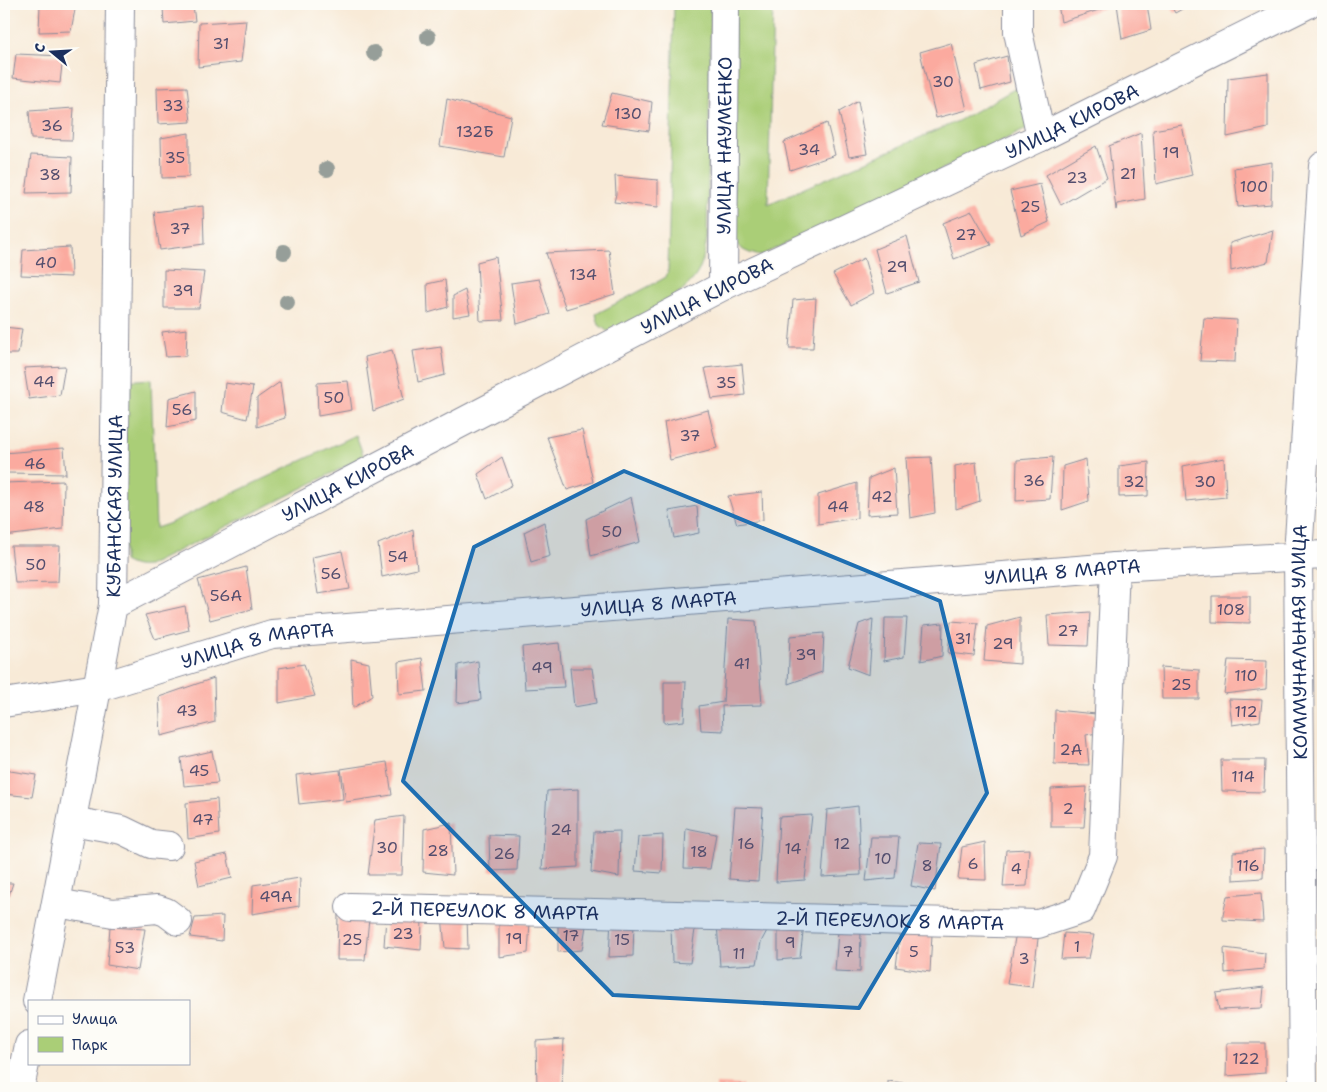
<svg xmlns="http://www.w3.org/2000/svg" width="1327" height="1092" viewBox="0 0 1327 1092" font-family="'Shantell Sans',sans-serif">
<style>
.green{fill:#aace77;stroke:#627e6a}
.building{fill:#fbaa9f}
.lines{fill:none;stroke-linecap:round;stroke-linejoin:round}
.minor-casing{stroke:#8a8c9a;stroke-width:30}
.major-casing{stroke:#8a8c9a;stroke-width:30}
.minor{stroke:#fff;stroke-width:28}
.major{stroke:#fff;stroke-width:28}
.tree{fill:#969e99}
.marked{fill:#1f6fb2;fill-opacity:0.2;stroke:#1f6fb2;stroke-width:4;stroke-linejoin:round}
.labels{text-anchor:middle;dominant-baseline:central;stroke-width:4;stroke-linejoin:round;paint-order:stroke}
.number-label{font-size:16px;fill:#534e6e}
.street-label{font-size:19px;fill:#1b2f5e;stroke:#fdfcf7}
</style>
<rect width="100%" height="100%" fill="#fdfcf7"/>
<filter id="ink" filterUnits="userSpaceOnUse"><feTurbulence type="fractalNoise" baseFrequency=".02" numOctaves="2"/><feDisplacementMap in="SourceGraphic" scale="10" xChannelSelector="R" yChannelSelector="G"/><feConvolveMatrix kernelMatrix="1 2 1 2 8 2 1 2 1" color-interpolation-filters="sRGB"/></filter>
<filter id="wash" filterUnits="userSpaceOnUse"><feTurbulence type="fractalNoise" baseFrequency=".0096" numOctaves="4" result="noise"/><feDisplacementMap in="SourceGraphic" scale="20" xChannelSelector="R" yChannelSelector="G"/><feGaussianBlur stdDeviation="1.12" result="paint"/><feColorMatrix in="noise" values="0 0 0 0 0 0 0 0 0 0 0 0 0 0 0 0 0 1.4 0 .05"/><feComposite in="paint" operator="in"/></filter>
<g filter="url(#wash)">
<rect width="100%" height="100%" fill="#f8ead7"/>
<!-- green -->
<g class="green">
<path d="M674 4H711L707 239C705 250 703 262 698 272 684 298 636 317 611 331H607L599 325 596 314 659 281 666 277 668 271Z"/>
<path d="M734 4H773L768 204 958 121 1018 87 1031 127 760 256C749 253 741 251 734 241Z"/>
<path d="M151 379 156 528 168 524 356 435 364 457 148 566C138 567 133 566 124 561L122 381Z"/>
</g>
<g id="blocks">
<!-- building -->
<g class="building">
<polygon points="40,4 76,4 71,31 39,32"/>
<polygon points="1058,4 1104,4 1105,8 1061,22"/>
<polygon points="1117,4 1147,4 1151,30 1122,39"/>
<polygon points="1170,4 1191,4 1175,13"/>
<polygon points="193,5 195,21 164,24 163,7"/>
<polygon points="246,20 241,62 198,67 199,23"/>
<polygon points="951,43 967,110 936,118 920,52"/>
<polygon points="16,54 63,56 60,83 13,78"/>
<polygon points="1007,56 1010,82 981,90 976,65"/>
<polygon points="1268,73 1268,128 1227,137 1228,78"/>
<polygon points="187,87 191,122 158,124 157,88"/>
<polygon points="612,93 652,102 649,131 602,124"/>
<polygon points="447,99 511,116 504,157 440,146"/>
<polygon points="858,101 867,154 849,157 839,112"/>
<polygon points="74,108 72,140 31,139 29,111"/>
<polygon points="827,123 835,155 790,170 784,142"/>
<polygon points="1182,125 1192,175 1156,184 1153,130"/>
<polygon points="189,133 189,177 162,178 161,138"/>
<polygon points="1141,133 1145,199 1117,204 1116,210 1109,146"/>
<polygon points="1096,146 1107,178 1061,205 1046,175"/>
<polygon points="31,155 72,157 71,192 26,193"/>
<polygon points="1272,162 1271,204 1238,207 1234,168"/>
<polygon points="615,176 658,180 658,207 614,202 616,194"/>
<polygon points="1040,184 1049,222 1021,235 1010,191"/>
<polygon points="203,206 204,244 160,250 154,212"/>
<polygon points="972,211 991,245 954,259 943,223"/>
<polygon points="1273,230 1268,262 1231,271 1230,243"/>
<polygon points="907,236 919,282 887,293 875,249"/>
<polygon points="70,247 71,277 21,275 23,250"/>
<polygon points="609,250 615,294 566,309 546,253"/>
<polygon points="496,257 503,320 480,321 477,262"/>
<polygon points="864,258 874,293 851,305 833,274"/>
<polygon points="164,270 204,272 199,308 164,308"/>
<polygon points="539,279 550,314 517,324 511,283"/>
<polygon points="445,280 448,307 428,313 427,284"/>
<polygon points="465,290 470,314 453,317 453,296"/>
<polygon points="816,298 813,348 789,348 793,300"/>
<polygon points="1204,318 1237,320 1235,362 1200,361"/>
<polygon points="4,327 22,329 18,354 4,354"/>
<polygon points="187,329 186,356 166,357 162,332"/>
<polygon points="441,347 445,375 418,382 413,351"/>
<polygon points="392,350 404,399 373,411 365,357"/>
<polygon points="742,364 745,395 712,399 705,368"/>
<polygon points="65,366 60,395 29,399 24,368"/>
<polygon points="348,381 352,410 318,416 317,383"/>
<polygon points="280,382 285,418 257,427 257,398"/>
<polygon points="225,383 253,387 247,419 222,412"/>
<polygon points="196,391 196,421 167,427 169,398"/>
<polygon points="708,410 717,448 670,460 664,422"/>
<polygon points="582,430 593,482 567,490 547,437"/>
<polygon points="64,448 66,474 7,473 4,453"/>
<polygon points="502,457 512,485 487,499 478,474"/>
<polygon points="931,457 935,513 910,518 906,458"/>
<polygon points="1053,457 1050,499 1016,501 1017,460"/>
<polygon points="1224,458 1226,497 1186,501 1183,466"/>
<polygon points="1086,459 1089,501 1062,510 1063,466"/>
<polygon points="976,462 980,501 956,509 955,466"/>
<polygon points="1149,462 1148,496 1119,497 1119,466"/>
<polygon points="894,468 897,513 867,515 869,478"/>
<polygon points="64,481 63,529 4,536 4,483"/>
<polygon points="857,483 857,518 818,524 818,495"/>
<polygon points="762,492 763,520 737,524 728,496"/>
<polygon points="631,497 640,542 591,556 586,519"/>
<polygon points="697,506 699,533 674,538 669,511"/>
<polygon points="544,522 550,556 531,562 524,532"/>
<polygon points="413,530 417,569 382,577 378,544"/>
<polygon points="11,546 60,546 58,582 15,583"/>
<polygon points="342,551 350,589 318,594 312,557"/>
<polygon points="246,567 252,609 210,620 198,580"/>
<polygon points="1212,596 1250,596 1250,623 1212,622"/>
<polygon points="185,606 189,630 155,639 145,615"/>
<polygon points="1090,612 1088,646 1049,645 1047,615"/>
<polygon points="1020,617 1020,664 984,661 987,626"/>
<polygon points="885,618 907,618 904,657 884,661"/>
<polygon points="728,619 756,621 762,705 722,706 723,731 701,730 699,706 723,702"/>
<polygon points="873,619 869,675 848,667 859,624"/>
<polygon points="951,621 978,623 974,656 948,653"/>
<polygon points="943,623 942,656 921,661 924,625"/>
<polygon points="824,633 822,672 788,684 790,636"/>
<polygon points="559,643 564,687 525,689 522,647"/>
<polygon points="422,658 426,691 399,694 398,662"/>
<polygon points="351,659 369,663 372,696 353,708"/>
<polygon points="1228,660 1267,661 1266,689 1224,694"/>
<polygon points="478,661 481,700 457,703 458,665"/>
<polygon points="304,664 315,696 279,703 279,668"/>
<polygon points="1161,667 1199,670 1199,699 1162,699"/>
<polygon points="570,668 592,668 597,703 574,707"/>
<polygon points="214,678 215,722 161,736 159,697"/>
<polygon points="664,682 686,682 684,721 664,723"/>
<polygon points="1229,699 1262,700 1260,721 1232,725"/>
<polygon points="1055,710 1096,714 1097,733 1086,735 1089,765 1054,764"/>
<polygon points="212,751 218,783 184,786 181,758"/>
<polygon points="1221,760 1265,760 1264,792 1222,791"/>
<polygon points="387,762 392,795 346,802 341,769"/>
<polygon points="4,770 36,775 32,797 4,794"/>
<polygon points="340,770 343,799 299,804 296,775"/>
<polygon points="1087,787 1084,827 1051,827 1051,789"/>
<polygon points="578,789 578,867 542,869 547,791"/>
<polygon points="217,799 219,834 188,839 186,803"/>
<polygon points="858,806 861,875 822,877 827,810"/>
<polygon points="735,807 763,808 758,881 729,879"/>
<polygon points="812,815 805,880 776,882 779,817"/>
<polygon points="404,816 402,875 368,875 375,820"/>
<polygon points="451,823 453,875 423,872 424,829"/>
<polygon points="686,828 716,834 710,869 684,868"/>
<polygon points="620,831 619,877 591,872 594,832"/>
<polygon points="489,835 519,836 517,870 490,871"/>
<polygon points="663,835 662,873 635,871 638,837"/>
<polygon points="871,837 899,837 895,878 866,881"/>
<polygon points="985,842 986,880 958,879 962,847"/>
<polygon points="918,843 941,844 935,891 911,886"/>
<polygon points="1029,849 1027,886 1003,887 1006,850"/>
<polygon points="1264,849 1263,878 1233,880 1233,852"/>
<polygon points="227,854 232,878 199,886 194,861"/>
<polygon points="300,878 299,906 252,914 253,885"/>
<polygon points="4,883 13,883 4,910"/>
<polygon points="1261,893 1263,922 1223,920 1223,915 1227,896"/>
<polygon points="338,914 369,918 365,960 337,960"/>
<polygon points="442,915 467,917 468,949 445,948"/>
<polygon points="223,916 222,941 190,937 195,918"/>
<polygon points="386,917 422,919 421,950 384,946"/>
<polygon points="558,919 587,920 582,950 558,952"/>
<polygon points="611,919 634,921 633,956 609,957"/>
<polygon points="778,922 804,925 800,958 778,960"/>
<polygon points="499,923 530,923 528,953 499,957"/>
<polygon points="696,923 690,963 672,962 671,924"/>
<polygon points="717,923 770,925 761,942 757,964 720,966"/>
<polygon points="110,927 145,929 138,970 107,965"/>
<polygon points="861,929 860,972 835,971 838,931"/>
<polygon points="1039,931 1032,987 1007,984 1016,932"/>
<polygon points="1064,933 1094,935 1089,958 1061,959"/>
<polygon points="900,934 932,934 930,972 896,967"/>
<polygon points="1224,948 1265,953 1264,969 1225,973"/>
<polygon points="1264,987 1262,1008 1219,1010 1216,993"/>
<polygon points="564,1039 562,1088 537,1088 536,1041"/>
<polygon points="1227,1043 1265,1043 1265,1073 1226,1076"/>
<polygon points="888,1081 926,1086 925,1088 888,1088"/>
<polygon points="716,1084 742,1085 742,1088 716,1088"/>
</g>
</g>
</g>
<g filter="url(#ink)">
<use href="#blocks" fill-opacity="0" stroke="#8a8c9a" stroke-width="1"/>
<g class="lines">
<!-- minor casing -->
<g class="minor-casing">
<g id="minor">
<polyline points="1018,4 1018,32 1041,137"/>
<path id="s1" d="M723 286 1041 137 1308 4"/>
<path id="s2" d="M113 605 120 4"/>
<path id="s3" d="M4 703 97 688 272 634 1115 567 1323 555"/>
<polyline points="72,821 122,830 151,844 169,846"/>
<polyline points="57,903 113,913 157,909 166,912 178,921"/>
<path id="s4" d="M350 907 1038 924 1081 910 1103 856 1115 567"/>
<path id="s5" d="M1303 1088 1298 555 1323 166"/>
</g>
</g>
<!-- major casing -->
<g class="major-casing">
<g id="major">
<path id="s6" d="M37 1001 113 605 723 286 725 4"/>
<polyline points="20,1088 29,1045"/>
</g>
</g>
<!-- minor -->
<use href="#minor" class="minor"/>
<!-- major -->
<use href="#major" class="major"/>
</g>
<!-- trees -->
<g class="tree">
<circle cx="428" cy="37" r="8"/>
<circle cx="374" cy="53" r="8"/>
<circle cx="327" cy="169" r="8"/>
<circle cx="284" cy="252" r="8"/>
<circle cx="287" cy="302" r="8"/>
</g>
</g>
<!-- marked area -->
<path class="marked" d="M624 471 940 601 987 793 859 1008 613 995 403 781 474 547Z"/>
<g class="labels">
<!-- number labels -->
<g class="number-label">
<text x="221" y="43">31</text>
<text x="943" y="81">30</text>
<text x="173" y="105">33</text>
<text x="628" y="113">130</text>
<text x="52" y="125">36</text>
<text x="475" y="131">132Б</text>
<text x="809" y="149">34</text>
<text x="1171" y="152">19</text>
<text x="175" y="157">35</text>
<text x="1128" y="173">21</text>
<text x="50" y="174">38</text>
<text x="1077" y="177">23</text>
<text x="1254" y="186">100</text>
<text x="1030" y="206">25</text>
<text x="180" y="228">37</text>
<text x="966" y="234">27</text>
<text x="46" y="262">40</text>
<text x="897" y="266">29</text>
<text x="583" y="274">134</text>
<text x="183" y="290">39</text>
<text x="44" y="381">44</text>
<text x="726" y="382">35</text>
<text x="334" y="397">50</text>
<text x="182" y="409">56</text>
<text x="690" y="435">37</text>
<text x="35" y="463">46</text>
<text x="1034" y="480">36</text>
<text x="1134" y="481">32</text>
<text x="1205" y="481">30</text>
<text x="882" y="496">42</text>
<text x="34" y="506">48</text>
<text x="838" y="506">44</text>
<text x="612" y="531">50</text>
<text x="398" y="556">54</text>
<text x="36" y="564">50</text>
<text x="331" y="573">56</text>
<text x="226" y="595">56А</text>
<text x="1231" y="609">108</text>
<text x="1068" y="630">27</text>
<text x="963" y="638">31</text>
<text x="1003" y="643">29</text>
<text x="806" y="654">39</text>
<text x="742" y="663">41</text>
<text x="542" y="667">49</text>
<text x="1246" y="675">110</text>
<text x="1181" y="684">25</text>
<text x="187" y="710">43</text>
<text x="1246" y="711">112</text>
<text x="1071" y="749">2А</text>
<text x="199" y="770">45</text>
<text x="1243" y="776">114</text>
<text x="1068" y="808">2</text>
<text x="203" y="819">47</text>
<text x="561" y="829">24</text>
<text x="746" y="843">16</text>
<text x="842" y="843">12</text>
<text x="387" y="847">30</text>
<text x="793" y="848">14</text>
<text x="438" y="850">28</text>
<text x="699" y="851">18</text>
<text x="504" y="853">26</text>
<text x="883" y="858">10</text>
<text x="973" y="863">6</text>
<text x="927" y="865">8</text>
<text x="1248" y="865">116</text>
<text x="1016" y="868">4</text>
<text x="276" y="896">49А</text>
<text x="403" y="933">23</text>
<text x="571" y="935">17</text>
<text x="514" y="938">19</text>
<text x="352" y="939">25</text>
<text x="622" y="939">15</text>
<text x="790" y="942">9</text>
<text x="1077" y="946">1</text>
<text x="125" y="947">53</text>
<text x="848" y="951">7</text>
<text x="914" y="951">5</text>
<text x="739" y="953">11</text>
<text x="1024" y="958">3</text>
<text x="1246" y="1058">122</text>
</g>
<!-- street labels -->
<g class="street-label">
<text stroke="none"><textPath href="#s1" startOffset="386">УЛИЦА КИРОВА</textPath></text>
<text stroke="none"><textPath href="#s6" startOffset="1232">УЛИЦА НАУМЕНКО</textPath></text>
<text transform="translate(707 296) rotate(-27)">УЛИЦА КИРОВА</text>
<text stroke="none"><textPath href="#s6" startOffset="668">УЛИЦА КИРОВА</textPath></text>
<text stroke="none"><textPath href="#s2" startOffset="99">КУБАНСКАЯ УЛИЦА</textPath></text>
<text stroke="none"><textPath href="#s3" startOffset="1070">УЛИЦА 8 МАРТА</textPath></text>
<text stroke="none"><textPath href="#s3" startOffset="665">УЛИЦА 8 МАРТА</textPath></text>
<text stroke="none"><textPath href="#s5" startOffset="446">КОММУНАЛЬНАЯ УЛИЦА</textPath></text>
<text stroke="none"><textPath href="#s3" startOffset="261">УЛИЦА 8 МАРТА</textPath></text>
<text stroke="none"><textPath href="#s4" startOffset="135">2-Й ПЕРЕУЛОК 8 МАРТА</textPath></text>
<text stroke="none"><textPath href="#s4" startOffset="540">2-Й ПЕРЕУЛОК 8 МАРТА</textPath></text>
</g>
</g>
<!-- margin -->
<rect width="1327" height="1092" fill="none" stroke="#fdfcf7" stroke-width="20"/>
<!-- legend -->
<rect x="28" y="1000" width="162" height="65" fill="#fdfcf7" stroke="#a3aaba"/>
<rect x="38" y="1016" width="25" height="8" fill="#ffffff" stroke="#a3aaba"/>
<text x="72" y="1024" font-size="15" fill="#1b2f5e">Улица</text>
<rect x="38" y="1037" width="25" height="15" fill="#aace77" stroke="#a3aaba"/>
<text x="72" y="1050" font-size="15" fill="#1b2f5e">Парк</text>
<!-- north arrow -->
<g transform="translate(52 52) rotate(288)" stroke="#fdfcf7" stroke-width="4" paint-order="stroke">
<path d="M0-4L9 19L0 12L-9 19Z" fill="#1b2f5e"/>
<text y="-8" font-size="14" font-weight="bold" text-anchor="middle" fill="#1b2f5e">С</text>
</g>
</svg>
